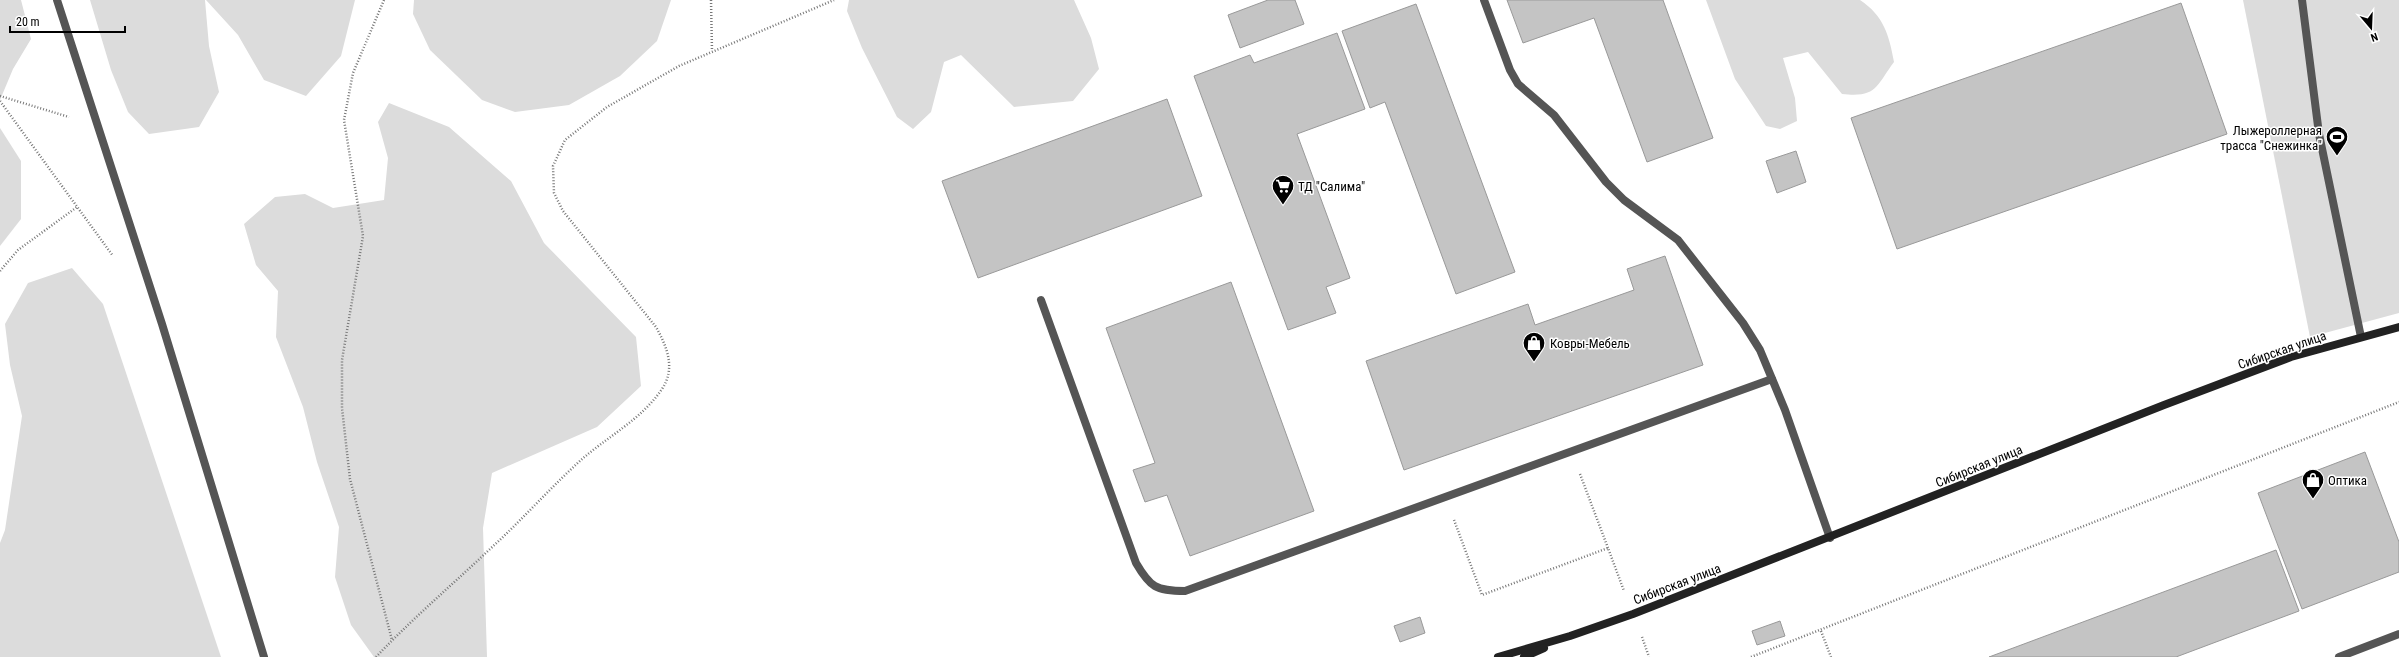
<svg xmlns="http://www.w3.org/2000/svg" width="2399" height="657" viewBox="0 0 2399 657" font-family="'Roboto Condensed',sans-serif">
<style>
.green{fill:#dcdcdc}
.building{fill:#c4c4c4;stroke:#999}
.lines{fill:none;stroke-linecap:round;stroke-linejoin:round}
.path{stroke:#777;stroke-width:2.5;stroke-dasharray:1 2;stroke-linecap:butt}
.lane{stroke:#555;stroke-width:8}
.secondary{stroke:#222;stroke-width:8}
.labels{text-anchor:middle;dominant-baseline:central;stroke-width:3;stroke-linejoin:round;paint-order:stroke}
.poi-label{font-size:13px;fill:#000;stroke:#fff;text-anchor:start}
.street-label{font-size:13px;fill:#000;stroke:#fff}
</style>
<rect width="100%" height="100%" fill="#fff"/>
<!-- green -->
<g class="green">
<polygon points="0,0 21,0 31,39 13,69 0,100"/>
<polygon points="90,0 205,0 209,46 219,92 199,127 149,134 128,112 111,70"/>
<polygon points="206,0 355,0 341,56 306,96 264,80 238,35"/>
<polygon points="414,0 671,0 657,41 620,76 569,105 515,112 482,100 430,50 413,14"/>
<polygon points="849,0 1074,0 1091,38 1099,69 1073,101 1014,107 961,55 944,62 931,112 913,129 897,117 862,48 847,11"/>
<path d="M1706 0H1860C1884 16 1889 35 1894 62 1876 86 1877 98 1842 94L1808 52 1783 58 1795 98 1797 121 1780 129 1766 126 1735 79Z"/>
<polygon points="2243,0 2399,0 2399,313 2310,337"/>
<polygon points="389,103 449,127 511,181 544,243 636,337 641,386 597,427 492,473 483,528 487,657 374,657 351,625 335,577 339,527 317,462 303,407 276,337 278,291 256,265 244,224 275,197 305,194 333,208 384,200 388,158 378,122"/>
<polygon points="0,128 21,161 21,219 0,246"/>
<polygon points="72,268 103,304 221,657 0,657 0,543 5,530 22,416 10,365 5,324 28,283"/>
</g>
<!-- building -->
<g class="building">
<polygon points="1268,0 1295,0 1304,24 1240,48 1228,15"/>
<polygon points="1507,0 1663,0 1713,138 1647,162 1594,18 1523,43"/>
<polygon points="2181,3 2227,134 1897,249 1851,118"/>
<polygon points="1416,4 1515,272 1456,294 1385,102 1370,108 1342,31"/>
<polygon points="1337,33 1365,109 1297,134 1350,278 1326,287 1336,313 1288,330 1194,76 1250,55 1254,63"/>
<polygon points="1167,99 1202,196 978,278 942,181"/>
<polygon points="1796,151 1806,182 1777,193 1766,161"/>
<polygon points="1665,256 1703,365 1404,470 1366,361 1528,304 1535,325 1634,290 1627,269"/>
<polygon points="1231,282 1314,511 1190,556 1167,495 1145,502 1133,470 1155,463 1106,328"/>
<polygon points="2365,452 2399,542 2399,572 2302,609 2258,493"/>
<polygon points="2276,550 2299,611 2240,633 2176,657 1989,657"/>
<polygon points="1420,617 1425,633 1400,642 1394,626"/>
<polygon points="1780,621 1785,636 1757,645 1752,631"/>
</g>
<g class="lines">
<!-- path -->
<g class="path">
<polyline points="384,0 353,73 344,120 363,236 342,360 342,408 350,479 392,640"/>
<polyline points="711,0 712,51"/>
<polyline points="0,96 69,117"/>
<polyline points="0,101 113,256"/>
<polyline points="0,271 18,250 77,207"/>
<polyline points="1580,474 1608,548"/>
<polyline points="1454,520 1482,595 1608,548 1624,591"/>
<polyline points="1821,631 1831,657"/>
<polyline points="1642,637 1649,657"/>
<path d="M376 657C412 619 452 585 490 549 521 521 549 489 581 460 607 437 642 419 662 389 676 368 667 347 656 327L563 211 554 193 553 166 565 140 607 107 679 66 834 0"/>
<polyline points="1751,657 2399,402"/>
</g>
<!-- lane -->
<g class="lane">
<polyline points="57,0 162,324 264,657"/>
<polyline points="1484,0 1510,70 1518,84 1554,115 1606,182 1624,200 1678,240 1743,323 1760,350 1785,410 1830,538"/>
<polyline points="2302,0 2319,134 2361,337"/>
<path d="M1041 300 1136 563C1150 587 1156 591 1185 591L1772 379"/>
<polyline points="2339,657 2399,634"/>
</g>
<!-- secondary -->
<g class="secondary">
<polyline points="1498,657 1570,636 1633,614 2164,405 2291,357 2399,327"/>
<polyline points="1524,657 1544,648"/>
</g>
</g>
<!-- icons -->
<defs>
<g id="stadium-pin" transform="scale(1.15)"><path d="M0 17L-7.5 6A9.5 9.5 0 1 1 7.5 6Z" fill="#000" stroke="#fff"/><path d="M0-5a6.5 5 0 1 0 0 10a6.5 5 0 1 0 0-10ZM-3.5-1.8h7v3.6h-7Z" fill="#fff"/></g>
<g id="supermarket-pin" transform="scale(1.15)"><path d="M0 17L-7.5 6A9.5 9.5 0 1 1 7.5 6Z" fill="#000" stroke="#fff"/><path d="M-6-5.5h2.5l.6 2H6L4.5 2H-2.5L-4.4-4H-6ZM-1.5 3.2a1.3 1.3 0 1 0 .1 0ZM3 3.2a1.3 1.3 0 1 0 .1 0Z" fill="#fff"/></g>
<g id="shop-pin" transform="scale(1.15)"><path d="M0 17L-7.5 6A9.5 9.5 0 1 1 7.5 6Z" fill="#000" stroke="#fff"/><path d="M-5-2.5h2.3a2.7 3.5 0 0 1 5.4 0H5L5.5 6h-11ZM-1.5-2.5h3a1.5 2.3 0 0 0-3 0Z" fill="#fff"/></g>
</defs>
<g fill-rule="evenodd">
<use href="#stadium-pin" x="2337" y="137"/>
<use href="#supermarket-pin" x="1283" y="186"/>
<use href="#shop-pin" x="1534" y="343"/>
<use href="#shop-pin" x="2313" y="480"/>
</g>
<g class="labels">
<!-- poi labels -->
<g class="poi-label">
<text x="2322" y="130" text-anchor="end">Лыжероллерная<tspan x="2322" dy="15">трасса "Снежинка"</tspan></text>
<text x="1298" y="186">ТД "Салима"</text>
<text x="1550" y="343">Ковры-Мебель</text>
<text x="2328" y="480">Оптика</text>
</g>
<!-- street labels -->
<g class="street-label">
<text transform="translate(2282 350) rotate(-19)">Сибирская улица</text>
<text transform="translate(1979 466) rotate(-22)">Сибирская улица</text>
<text transform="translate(1677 584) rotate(-21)">Сибирская улица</text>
</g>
</g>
<!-- north arrow -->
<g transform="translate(2371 28) rotate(161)" stroke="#ffffff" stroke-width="3" paint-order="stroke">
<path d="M0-3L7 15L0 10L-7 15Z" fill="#000000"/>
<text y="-6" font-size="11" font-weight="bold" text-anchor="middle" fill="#000000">N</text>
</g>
<!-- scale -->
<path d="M10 26v6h115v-6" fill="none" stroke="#000000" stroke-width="2"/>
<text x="16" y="26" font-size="12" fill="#000000" stroke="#ffffff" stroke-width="3" paint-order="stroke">20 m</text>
</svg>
